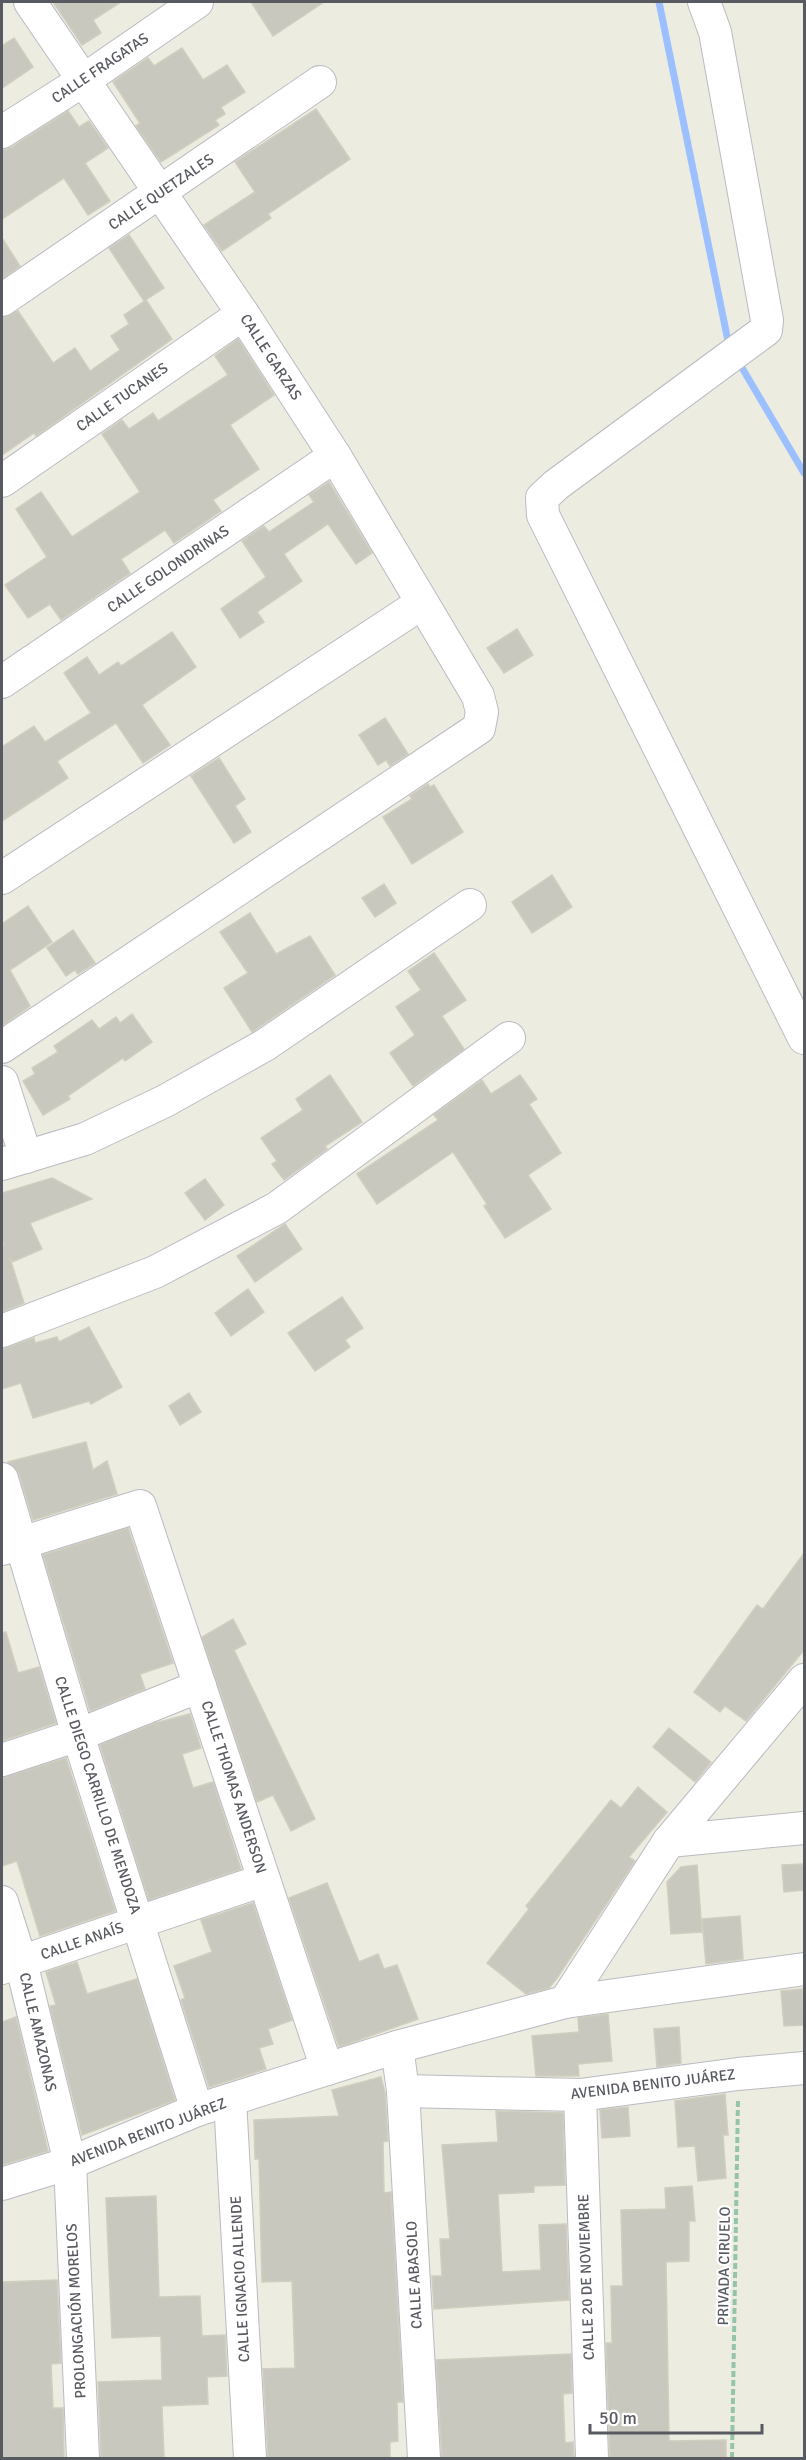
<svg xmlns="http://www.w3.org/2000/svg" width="806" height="2460" viewBox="0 0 806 2460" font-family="Signika,sans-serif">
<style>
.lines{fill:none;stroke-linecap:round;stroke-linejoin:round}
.stream{stroke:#9cc0ff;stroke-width:7}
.building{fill:#c9c8bf;stroke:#d0cebe;stroke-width:1.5}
.minor-casing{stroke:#babbc2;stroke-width:34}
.path{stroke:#94c5ac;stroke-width:4;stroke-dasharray:6 3;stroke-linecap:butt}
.minor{stroke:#fff;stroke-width:32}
.labels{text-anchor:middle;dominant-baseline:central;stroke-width:4.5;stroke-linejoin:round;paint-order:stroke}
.street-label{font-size:15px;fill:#585a61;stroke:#fff}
</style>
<rect width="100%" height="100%" fill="#ecece0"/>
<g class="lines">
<!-- stream -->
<g class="stream">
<polyline points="659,2 729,346"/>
<polyline points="738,361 804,473"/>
</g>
</g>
<!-- building -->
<g class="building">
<polygon points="53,2 121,2 93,20 101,33 82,45"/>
<polygon points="251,2 324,2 273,36"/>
<polygon points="14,38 33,67 2,88 2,46"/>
<polygon points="182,48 203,80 227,65 245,92 221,107 225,114 215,120 219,125 161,162 136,126 140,123 113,82 148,58 154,66"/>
<polygon points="316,109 350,159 268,214 271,218 222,251 204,225 255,192 235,162"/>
<polygon points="68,111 79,127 89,121 108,148 85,163 110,201 88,215 64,178 2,219 2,150 12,147"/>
<polygon points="129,235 164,288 144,301 109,248"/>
<polygon points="2,238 20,266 2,279"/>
<polygon points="146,300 172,339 36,436 34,433 2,455 2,318 18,311 53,363 75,348 90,371 120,350 111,336 129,324 124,315"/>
<polygon points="238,339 274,395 230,425 259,469 213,500 221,511 174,543 165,530 121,559 130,573 61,620 50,604 28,618 5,585 47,557 16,509 41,492 72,537 140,492 102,434 122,420 129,429 153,413 158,421 228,375 215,356"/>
<polygon points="329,482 372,553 356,564 328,524 284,554 302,581 257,612 264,622 240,638 221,609 266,577 242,541 264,526 269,532 314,502 309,495"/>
<polygon points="517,629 533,655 504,673 487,648"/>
<polygon points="172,632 196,667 142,705 170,745 143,763 116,723 57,761 68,778 2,821 2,747 34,726 45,742 91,713 64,673 87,657 99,675 118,662 121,666"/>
<polygon points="385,718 408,754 390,766 386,760 378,765 359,735"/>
<polygon points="219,758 245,799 235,806 251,832 234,843 191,776"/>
<polygon points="428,784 430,787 434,785 463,832 412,864 383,817 412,799 410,796"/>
<polygon points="552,875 572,907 532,933 512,902"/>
<polygon points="384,884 396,903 375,917 362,898"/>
<polygon points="28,906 52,942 10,970 30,1006 2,1026 2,924"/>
<polygon points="250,913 276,954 310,936 335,975 252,1032 224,988 248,973 220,932"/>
<polygon points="73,930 95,963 78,974 75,970 66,976 47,948"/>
<polygon points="434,953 466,1000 442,1016 464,1049 413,1086 390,1053 415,1035 396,1007 421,990 408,971"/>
<polygon points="132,1014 152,1042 125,1061 123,1058 68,1096 70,1099 43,1115 23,1081 35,1074 32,1068 58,1052 54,1046 92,1020 99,1029 116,1017 120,1023"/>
<polygon points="330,1075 362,1122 325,1146 327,1149 284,1180 272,1164 277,1161 261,1138 303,1110 296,1099"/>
<polygon points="520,1075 537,1099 529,1104 561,1153 528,1175 551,1209 505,1238 484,1206 487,1204 453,1152 377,1204 357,1174 438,1120 434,1115 482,1080 491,1094"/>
<polygon points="52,1178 92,1199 30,1223 42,1249 12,1262 10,1258 24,1303 2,1312 2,1246 4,1245 2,1240 2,1193"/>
<polygon points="205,1179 224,1205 205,1220 185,1193"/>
<polygon points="285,1224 302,1249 255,1282 237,1256"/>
<polygon points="248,1289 264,1312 231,1336 215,1313"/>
<polygon points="342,1297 363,1328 345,1340 350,1347 315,1371 288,1333"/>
<polygon points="89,1327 122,1387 91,1404 89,1401 33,1418 21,1383 2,1389 2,1349 34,1338 35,1343 57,1337 59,1342"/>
<polygon points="189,1393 201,1412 180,1425 169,1406"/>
<polygon points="86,1442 93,1470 107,1461 117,1494 33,1520 19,1474 8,1462"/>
<polygon points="128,1528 173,1663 140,1674 145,1689 90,1711 43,1555"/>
<polygon points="804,1553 804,1650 746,1721 725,1706 720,1712 694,1692 757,1605 763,1609"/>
<polygon points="233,1619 246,1644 234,1650 315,1819 291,1831 273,1795 257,1802 202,1637"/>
<polygon points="6,1632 18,1673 39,1667 56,1723 2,1741 2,1633"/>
<polygon points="190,1714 201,1748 182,1754 193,1788 213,1782 241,1869 149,1900 100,1745 155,1723"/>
<polygon points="669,1728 711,1762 695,1782 653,1747"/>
<polygon points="66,1758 115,1911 40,1936 17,1861 2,1866 2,1778"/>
<polygon points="638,1787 667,1812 629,1857 635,1861 557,1978 549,1988 526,1994 487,1963 529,1909 526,1906 611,1800 621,1808"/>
<polygon points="804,1864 804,1890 784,1892 782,1865"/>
<polygon points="697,1865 702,1932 671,1934 667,1882 681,1867"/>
<polygon points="327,1883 359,1962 378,1954 384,1969 397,1965 418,2019 339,2047 289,1898"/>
<polygon points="253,1903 292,2020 268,2029 273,2044 259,2048 266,2069 209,2087 181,2000 185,1998 174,1966 212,1952 201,1920"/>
<polygon points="740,1916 743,1959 706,1964 702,1919"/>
<polygon points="77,1962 87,1994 137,1979 175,2100 82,2135 50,2006 56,2005 46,1972"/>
<polygon points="802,1989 804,2025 784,2026 781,1991"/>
<polygon points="608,2014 612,2061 578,2064 579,2076 536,2076 532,2036 579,2032 578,2018"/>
<polygon points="16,2017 48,2151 2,2165 2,2022"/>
<polygon points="679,2027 681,2063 657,2067 654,2029"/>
<polygon points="381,2077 385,2093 388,2141 383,2142 384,2193 391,2192 403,2402 397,2402 398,2441 390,2442 390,2458 268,2458 263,2369 295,2368 292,2281 262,2282 259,2159 255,2159 254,2120 339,2116 332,2090"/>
<polygon points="725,2094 728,2135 723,2135 726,2178 698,2181 695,2146 678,2147 675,2101"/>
<polygon points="628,2107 630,2136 602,2138 600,2110"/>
<polygon points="496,2111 563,2113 565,2185 534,2186 534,2192 498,2194 502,2272 541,2270 539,2225 566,2224 569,2300 434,2309 432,2276 442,2276 440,2239 450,2239 442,2145 498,2142"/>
<polygon points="692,2186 695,2221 689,2221 689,2261 666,2262 669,2441 726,2440 726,2458 610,2458 606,2343 612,2343 611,2286 623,2286 621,2210 666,2209 665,2188"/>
<polygon points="156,2196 159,2297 200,2296 202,2336 225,2335 227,2376 207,2377 208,2404 162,2406 164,2458 101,2458 98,2382 162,2380 161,2336 112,2338 106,2198"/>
<polygon points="57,2280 61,2363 51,2364 53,2408 63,2408 64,2458 2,2458 2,2282"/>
<polygon points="571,2354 572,2393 563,2394 565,2443 573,2442 574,2458 442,2458 436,2360"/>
</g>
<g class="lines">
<!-- minor casing -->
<g class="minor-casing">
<g id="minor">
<polyline points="704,2 715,32 767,320 766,330 556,485 542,498 543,515 804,1038"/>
<polyline points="2,132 84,80 197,2"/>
<polyline points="2,300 320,82"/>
<polyline points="2,481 243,314"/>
<polyline points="2,682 335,456"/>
<polyline points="2,878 422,603"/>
<polyline points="2,1047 479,728 482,712 478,696 335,456 243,314 30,2"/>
<polyline points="2,1082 26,1157"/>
<polyline points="2,1164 85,1139 165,1101 265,1045 470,905"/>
<polyline points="2,1331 155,1272 277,1208 509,1038"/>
<polyline points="2,1479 78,1735 197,2110"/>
<polyline points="2,1549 140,1506 327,2069"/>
<polyline points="2,1760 78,1735 200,1686"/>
<polyline points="669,1841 804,1828"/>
<polyline points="2,1902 21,1962 70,2163 83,2458"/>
<polyline points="2,1968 264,1880"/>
<polyline points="565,2002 669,1841 804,1680"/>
<polyline points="397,2047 403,2091 424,2458"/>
<polyline points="403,2091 580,2095 738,2074 804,2068"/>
<polyline points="580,2095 592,2458"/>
<polyline points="230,2100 250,2458"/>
<polyline points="2,2184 70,2163 197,2110 397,2047 565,2002 804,1969"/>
</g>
</g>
<!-- path -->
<polyline class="path" points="732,2458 738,2099"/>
<!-- minor -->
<use href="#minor" class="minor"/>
</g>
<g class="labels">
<!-- street labels -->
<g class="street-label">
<text transform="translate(100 68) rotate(-34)">CALLE FRAGATAS</text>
<text transform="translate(161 192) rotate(-34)">CALLE QUETZALES</text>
<text transform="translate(271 357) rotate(57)">CALLE GARZAS</text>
<text transform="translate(122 397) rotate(-35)">CALLE TUCANES</text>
<text transform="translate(168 569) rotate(-34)">CALLE GOLONDRINAS</text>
<text transform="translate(234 1787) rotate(72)">CALLE THOMAS ANDERSON</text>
<text transform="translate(98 1795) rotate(72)">CALLE DIEGO CARRILLO DE MENDOZA</text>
<text transform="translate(82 1941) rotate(-19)">CALLE ANAÍS</text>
<text transform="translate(38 2032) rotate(77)">CALLE AMAZONAS</text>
<text transform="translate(653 2084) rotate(-7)">AVENIDA BENITO JUÁREZ</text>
<text transform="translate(148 2132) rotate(-21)">AVENIDA BENITO JUÁREZ</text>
<text transform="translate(724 2266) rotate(-89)">PRIVADA CIRUELO</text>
<text transform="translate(414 2275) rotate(-93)">CALLE ABASOLO</text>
<text transform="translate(586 2277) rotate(-92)">CALLE 20 DE NOVIEMBRE</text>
<text transform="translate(240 2279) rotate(-93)">CALLE IGNACIO ALLENDE</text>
<text transform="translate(76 2311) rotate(-93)">PROLONGACIÓN MORELOS</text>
</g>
</g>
<!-- border -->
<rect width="806" height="2460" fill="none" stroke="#585a61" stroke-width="6"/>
<!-- scale -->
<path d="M590 2424v9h172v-9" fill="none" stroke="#585a61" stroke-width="3"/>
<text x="599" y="2424" font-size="18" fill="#585a61" stroke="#ffffff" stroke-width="4.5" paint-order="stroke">50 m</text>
</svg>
